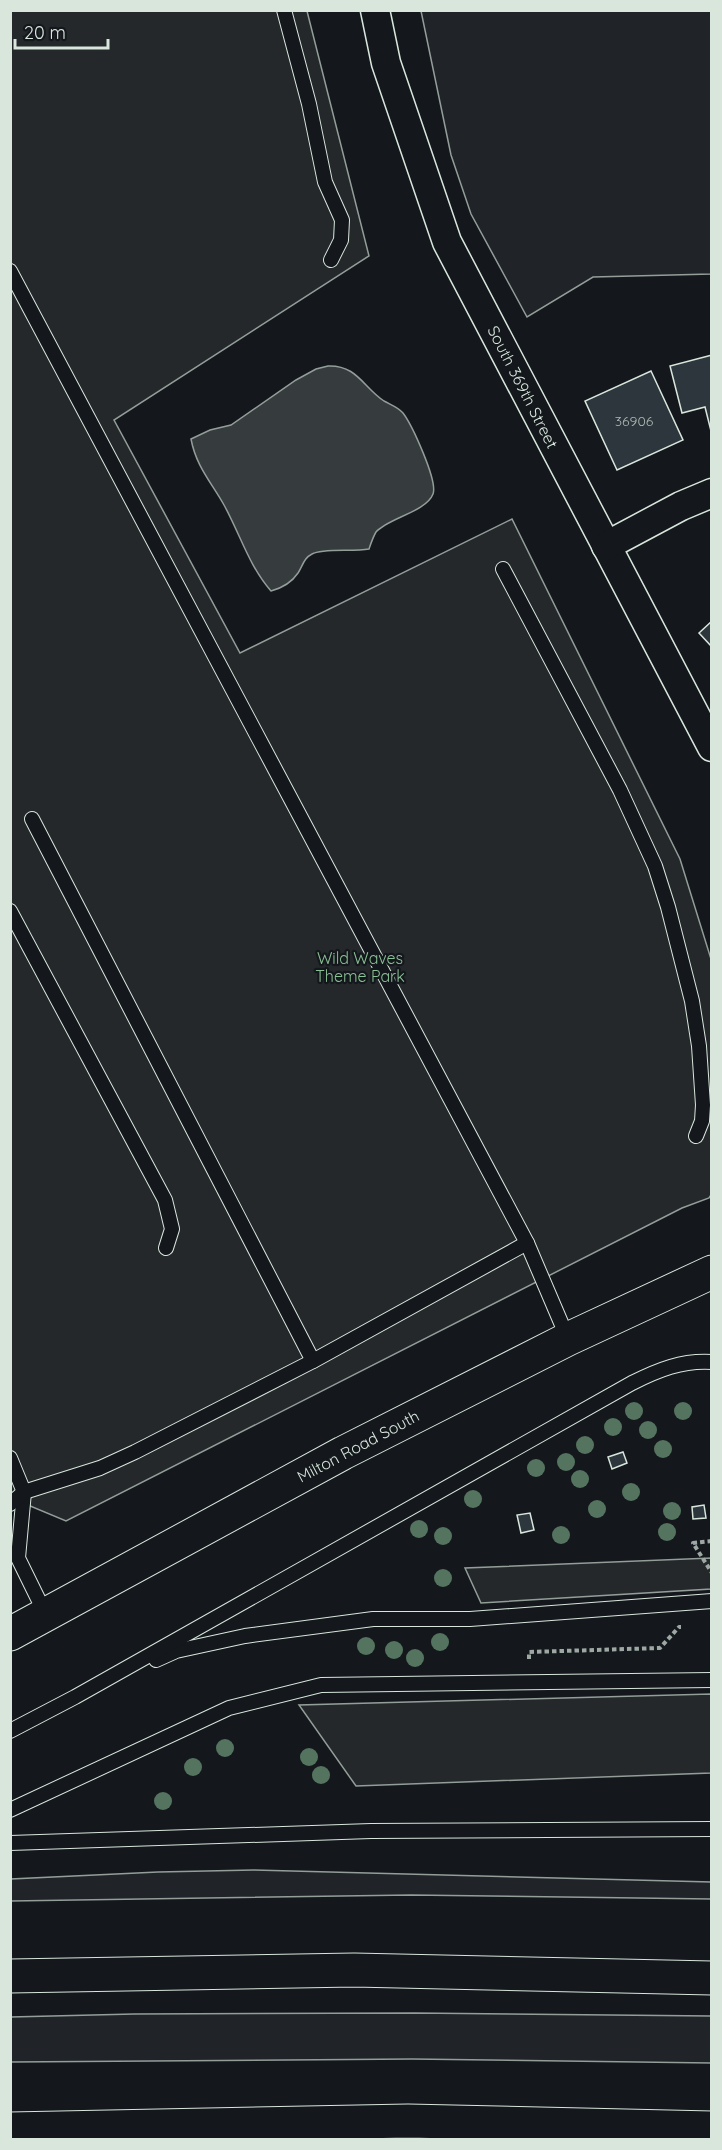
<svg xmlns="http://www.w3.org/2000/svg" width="722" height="2150" viewBox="0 0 722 2150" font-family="Quicksand,sans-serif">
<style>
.green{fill:#202428;stroke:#939e99;stroke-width:1.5}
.parking{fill:#24282b;stroke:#939e99;stroke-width:1.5}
.water{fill:#363b3e;stroke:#939e99;stroke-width:1.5}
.building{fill:#2c363c;stroke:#d8e6dc;stroke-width:1.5}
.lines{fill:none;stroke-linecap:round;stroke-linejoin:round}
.lane-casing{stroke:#d8e6dc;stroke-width:16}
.street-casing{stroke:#d8e6dc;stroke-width:31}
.secondary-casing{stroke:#d8e6dc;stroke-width:35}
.highway-casing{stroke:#d8e6dc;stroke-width:35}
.path{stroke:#9da8a2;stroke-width:4;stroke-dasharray:4.5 3;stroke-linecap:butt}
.lane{stroke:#14181c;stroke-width:14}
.street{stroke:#14181c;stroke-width:28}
.secondary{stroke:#14181c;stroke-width:33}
.highway{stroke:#14181c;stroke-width:33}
.tree{fill:#55745f}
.labels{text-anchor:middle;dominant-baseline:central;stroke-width:4.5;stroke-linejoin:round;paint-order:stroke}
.number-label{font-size:14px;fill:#adbab4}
.street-label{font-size:16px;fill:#d8e6dc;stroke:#14181c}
.park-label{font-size:16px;fill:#8ac095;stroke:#14181c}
</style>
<rect width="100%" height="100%" fill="#14181c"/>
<!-- green -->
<g class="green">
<polygon points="421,11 711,11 711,274 593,277 527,317 471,214 451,155"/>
<polygon points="254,1870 711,1882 711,1899 411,1895 11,1901 11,1879 158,1872"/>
<polygon points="415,2013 711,2016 711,2063 412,2059 11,2062 11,2017 134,2014"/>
</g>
<!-- parking -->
<g class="parking">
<polygon points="11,11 307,11 369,256 114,420 240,653 512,519 680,859 711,959 711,1195 709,1198 682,1208 66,1521 11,1498"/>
<polygon points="711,1558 711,1589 481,1603 465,1568"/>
<polygon points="711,1694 711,1773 356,1786 299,1705"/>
</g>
<!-- water -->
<path class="water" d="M328 366C357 365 363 387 384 401 391 405 398 407 403 413 412 425 438 481 433 494 426 512 388 518 376 532 373 537 371 543 369 549 353 552 323 548 312 554 304 558 303 565 298 573 292 582 282 588 271 591 249 566 240 534 224 505 211 482 196 466 191 439L210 430 231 425 296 380 316 369Z"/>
<!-- building -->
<g class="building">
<polygon points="712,355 712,430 711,431 705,407 682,413 670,366"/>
<polygon points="651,371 683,440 617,470 585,401"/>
<polygon points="712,621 712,647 699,633"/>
<polygon points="623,1452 627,1463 612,1469 608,1457"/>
<polygon points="704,1505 706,1518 693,1519 692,1507"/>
<polygon points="530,1513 534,1530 521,1533 517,1515"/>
</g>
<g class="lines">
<!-- lane casing -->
<g class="lane-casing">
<g id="lane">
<polyline points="284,10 309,104 325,182 342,220 341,240 331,260"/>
<polyline points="10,271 527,1243 568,1339"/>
<polyline points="503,569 620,790 655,866 668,907 692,1001 699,1046 703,1105 702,1121 696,1136"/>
<polyline points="32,819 313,1361"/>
<polyline points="10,911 165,1200 172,1229 166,1248"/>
<polyline points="10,1458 24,1492 18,1558 46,1615"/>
<polyline points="10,1504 24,1492 100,1468 135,1452 313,1361 527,1243"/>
<polyline points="156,1660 176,1651 245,1636 373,1619 470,1619 712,1601"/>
<path d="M10 1731 75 1697 632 1383C658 1370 682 1360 712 1362"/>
<polyline points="10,1810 229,1708 321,1685 712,1680"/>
<polyline points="10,1843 371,1831 712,1829"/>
</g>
</g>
<!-- street casing -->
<g class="street-casing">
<g id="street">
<polyline points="375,10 386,63 447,242 712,747"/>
<polyline points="606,546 681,506 712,493"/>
</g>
</g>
<!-- secondary casing -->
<g class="secondary-casing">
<polyline id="secondary" points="10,1634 343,1453 568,1339 712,1272"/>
</g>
<!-- highway casing -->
<g class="highway-casing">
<g id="highway">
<polyline points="10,1976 354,1970 712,1978"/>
<polyline points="10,2129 408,2121 712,2128"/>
</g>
</g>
<!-- path -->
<g class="path">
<polyline points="712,1541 693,1543 712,1573"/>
<polyline points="529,1659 529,1652 660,1648 679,1627 681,1627"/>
</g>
<!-- lane -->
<use href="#lane" class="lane"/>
<!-- street -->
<use href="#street" class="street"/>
<!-- secondary -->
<use href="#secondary" class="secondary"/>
<!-- highway -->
<use href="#highway" class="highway"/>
</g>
<!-- trees -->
<g class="tree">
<circle cx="634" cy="1411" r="9"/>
<circle cx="683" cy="1411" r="9"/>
<circle cx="613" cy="1427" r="9"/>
<circle cx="648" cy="1430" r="9"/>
<circle cx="585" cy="1445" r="9"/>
<circle cx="663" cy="1449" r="9"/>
<circle cx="566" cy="1462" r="9"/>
<circle cx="536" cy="1468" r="9"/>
<circle cx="580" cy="1479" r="9"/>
<circle cx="631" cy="1492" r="9"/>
<circle cx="473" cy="1499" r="9"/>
<circle cx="597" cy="1509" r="9"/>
<circle cx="672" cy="1511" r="9"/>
<circle cx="419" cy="1529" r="9"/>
<circle cx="667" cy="1532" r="9"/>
<circle cx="561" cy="1535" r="9"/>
<circle cx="443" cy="1536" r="9"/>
<circle cx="443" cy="1578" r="9"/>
<circle cx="440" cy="1642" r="9"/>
<circle cx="366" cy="1646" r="9"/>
<circle cx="394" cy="1650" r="9"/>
<circle cx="415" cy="1658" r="9"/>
<circle cx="225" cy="1748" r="9"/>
<circle cx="309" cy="1757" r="9"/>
<circle cx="193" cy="1767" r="9"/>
<circle cx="321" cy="1775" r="9"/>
<circle cx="163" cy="1801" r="9"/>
</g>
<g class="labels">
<!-- number labels -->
<g class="number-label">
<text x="634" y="421">36906</text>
</g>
<!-- street labels -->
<g class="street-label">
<text transform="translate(523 387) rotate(63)">South 369th Street</text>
<text transform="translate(358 1446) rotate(-28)">Milton Road South</text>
</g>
<!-- park labels -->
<g class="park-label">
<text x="360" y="958">Wild Waves<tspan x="360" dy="18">Theme Park</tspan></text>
</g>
</g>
<!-- border -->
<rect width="722" height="2150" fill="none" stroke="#d8e6dc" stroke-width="24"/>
<!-- scale -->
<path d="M15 39v9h93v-9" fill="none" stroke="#d8e6dc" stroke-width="3"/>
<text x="24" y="39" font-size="18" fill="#d8e6dc" stroke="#14181c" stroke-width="4.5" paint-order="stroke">20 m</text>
</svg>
